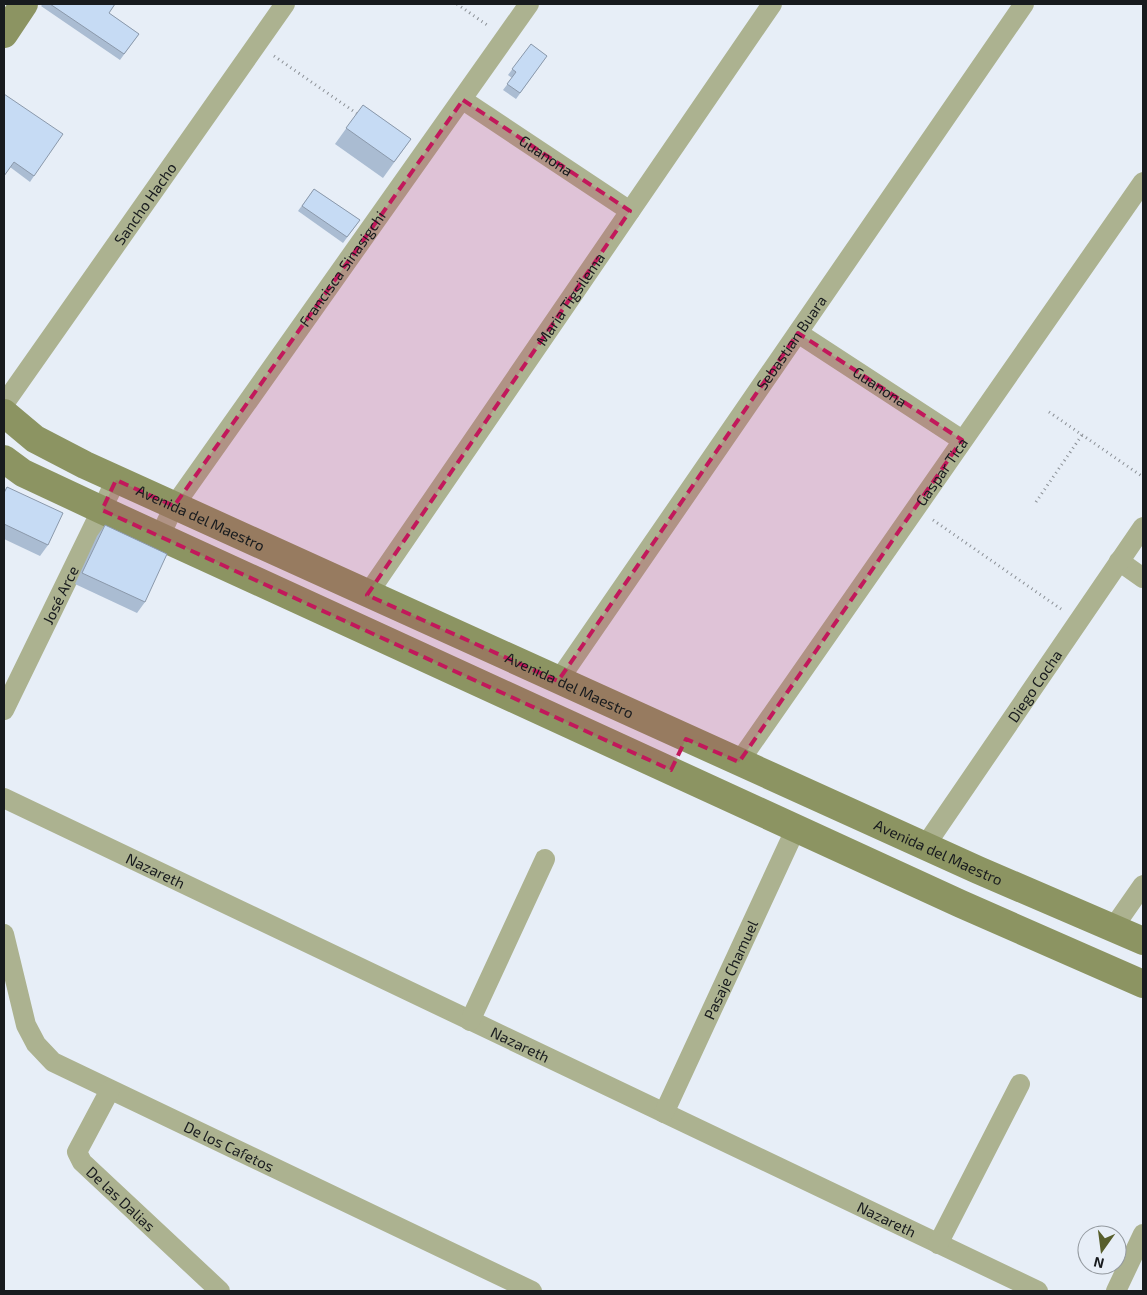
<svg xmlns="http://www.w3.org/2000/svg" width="1147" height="1295" viewBox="0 0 1147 1295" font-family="'Exo 2',sans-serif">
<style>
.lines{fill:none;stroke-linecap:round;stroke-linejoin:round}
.path{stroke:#8b9096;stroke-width:3;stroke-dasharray:1 4;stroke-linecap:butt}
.minor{stroke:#acb290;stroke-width:20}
.secondary{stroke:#8c9462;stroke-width:28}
.wall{fill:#aabcd2}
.building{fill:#c6dbf4;stroke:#8b99ab}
.marked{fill:#c2185b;fill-opacity:0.2;stroke:#c2185b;stroke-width:4;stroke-dasharray:10 6;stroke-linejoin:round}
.labels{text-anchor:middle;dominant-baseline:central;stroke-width:4;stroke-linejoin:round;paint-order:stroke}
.street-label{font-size:15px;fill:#181b1e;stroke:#e7eef7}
</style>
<rect width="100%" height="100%" fill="#e7eef7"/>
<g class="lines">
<!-- path -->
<g class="path">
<polyline points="457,4 487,25"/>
<polyline points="274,56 359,115"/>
<polyline points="1049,412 1143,477"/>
<polyline points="1036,502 1082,435"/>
<polyline points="933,520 1061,609"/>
</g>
<!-- minor -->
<g class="minor">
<path id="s1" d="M463 100 630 211"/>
<path id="s2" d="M798 333 962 440"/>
<path id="s3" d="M4 404 285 4"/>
<path id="s4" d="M160 536 174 506 529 4"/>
<polyline points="1119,561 1143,578"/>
<path id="s5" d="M367 595 772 4"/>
<path id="s6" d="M558 681 1024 4"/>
<path id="s7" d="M4 710 116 480"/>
<path id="s8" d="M739 762 1143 182"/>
<path id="s9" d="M4 798 1038 1291"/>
<path id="s10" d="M925 846 1143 527"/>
<polyline points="1113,928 1143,885"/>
<path id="s11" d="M4 934 26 1025 36 1044 53 1062 532 1291"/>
<polyline points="470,1021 545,859"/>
<path id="s12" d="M110 1090 77 1152 82 1162 220 1291"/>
<path id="s13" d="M664 1113 796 828"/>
<polyline points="938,1244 1020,1084"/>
<polyline points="1116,1291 1143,1234"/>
</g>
<!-- secondary -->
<g class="secondary">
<polyline points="4,34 24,4"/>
<path id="s14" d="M4 413 35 439 85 465 978 870 1143 941"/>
<polyline points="4,459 23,473 102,510 961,904 1143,984"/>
</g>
</g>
<!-- wall -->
<g class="wall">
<polygon points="43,4 115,4 109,13 139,34 120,60 41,6"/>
<polygon points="531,44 547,56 516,99 503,90 512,78 508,75"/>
<polygon points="4,94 34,176 30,182 10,167"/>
<polygon points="363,105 411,139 383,178 335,144"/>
<polygon points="314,189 360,220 343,243 298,211"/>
<polygon points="7,487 48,545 40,556 4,539 4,491"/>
<polygon points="105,525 145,602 137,613 75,584 97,536"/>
</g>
<!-- building -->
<g class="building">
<polygon points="50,4 115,4 109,13 139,34 124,54"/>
<polygon points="531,44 547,56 520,93 507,84 516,72 512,69"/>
<polygon points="4,94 63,134 34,176 14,162 4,176"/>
<polygon points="363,105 411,139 394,162 346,128"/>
<polygon points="314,189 360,220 347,237 302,206"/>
<polygon points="7,487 63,513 48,545 4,524 4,493"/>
<polygon points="105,525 167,554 145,602 82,573"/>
</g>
<!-- marked area -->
<path class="marked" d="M463 100 630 211 367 595 558 681 798 333 962 440 739 762 686 739 671 770 102 510 116 480 174 506Z"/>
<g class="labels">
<!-- street labels -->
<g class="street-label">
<text stroke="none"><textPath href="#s1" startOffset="100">Guanona</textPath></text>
<text stroke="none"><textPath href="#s3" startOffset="245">Sancho Hacho</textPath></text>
<text stroke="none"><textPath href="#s4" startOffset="324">Francisca Sinasigchi</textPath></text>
<text stroke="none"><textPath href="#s5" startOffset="359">Maria Tigsilema</textPath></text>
<text stroke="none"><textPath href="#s6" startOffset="411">Sebastian Buara</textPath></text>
<text stroke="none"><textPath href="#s2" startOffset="98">Guanona</textPath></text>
<text stroke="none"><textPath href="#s8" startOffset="354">Gaspar Tica</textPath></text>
<text stroke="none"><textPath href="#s14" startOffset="224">Avenida del Maestro</textPath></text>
<text stroke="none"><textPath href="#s7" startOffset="128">José Arce</textPath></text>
<text stroke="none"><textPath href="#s14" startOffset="629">Avenida del Maestro</textPath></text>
<text stroke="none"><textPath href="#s10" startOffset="194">Diego Cocha</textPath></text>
<text stroke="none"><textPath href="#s14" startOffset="1034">Avenida del Maestro</textPath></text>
<text stroke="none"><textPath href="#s9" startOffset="168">Nazareth</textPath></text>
<text stroke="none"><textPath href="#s13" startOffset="158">Pasaje Chamuel</textPath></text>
<text stroke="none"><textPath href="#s9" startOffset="572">Nazareth</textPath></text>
<text stroke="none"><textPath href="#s11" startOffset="335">De los Cafetos</textPath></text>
<text stroke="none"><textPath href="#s12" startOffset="135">De las Dalias</textPath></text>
<text stroke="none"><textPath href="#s9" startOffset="978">Nazareth</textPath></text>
</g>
</g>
<!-- border -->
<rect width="1147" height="1295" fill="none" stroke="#181b1e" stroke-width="10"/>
<!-- north arrow -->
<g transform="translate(1102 1250) rotate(194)"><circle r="24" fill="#e7eef7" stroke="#949aa0"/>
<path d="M0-4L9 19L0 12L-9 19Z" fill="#575e2c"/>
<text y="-8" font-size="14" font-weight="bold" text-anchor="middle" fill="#181b1e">N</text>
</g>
</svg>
